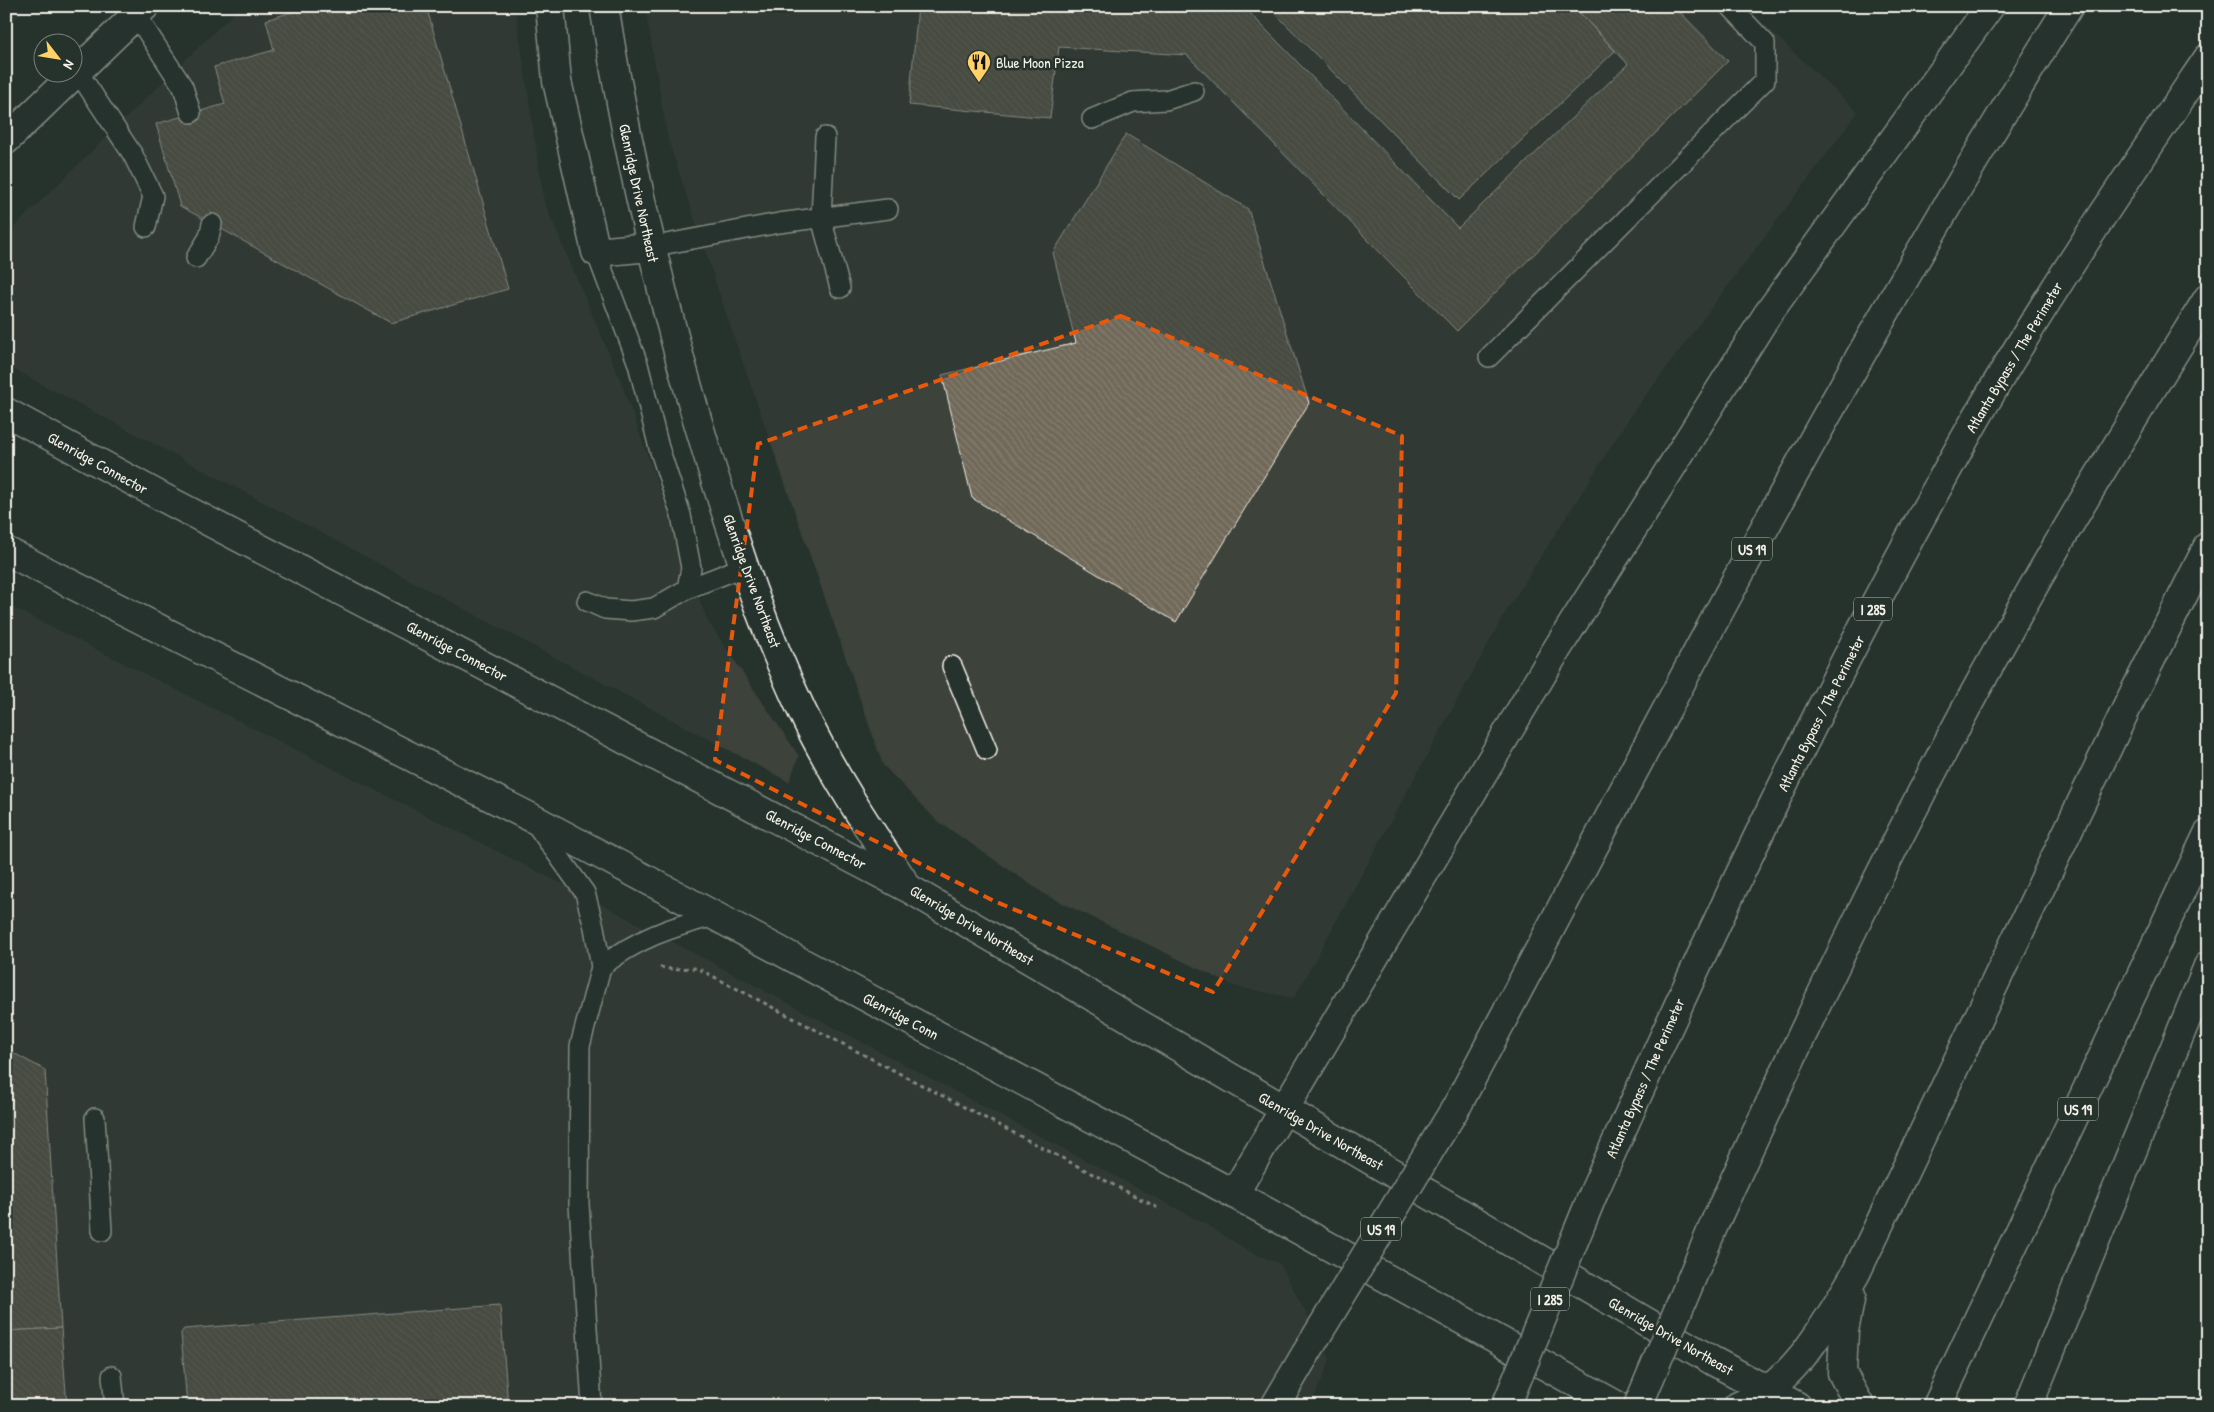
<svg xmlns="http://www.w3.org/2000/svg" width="2214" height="1412" viewBox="0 0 2214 1412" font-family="'Patrick Hand',sans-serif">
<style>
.built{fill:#3c433a}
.building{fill:url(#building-back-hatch);stroke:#f4f1e8}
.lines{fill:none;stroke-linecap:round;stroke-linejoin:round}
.service-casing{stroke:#f4f1e8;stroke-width:22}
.secondary-casing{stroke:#f4f1e8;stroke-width:31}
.motorway-casing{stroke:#f4f1e8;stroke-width:31}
.path{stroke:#f4f1e8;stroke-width:3;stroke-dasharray:4 4;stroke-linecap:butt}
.service{stroke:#26332d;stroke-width:19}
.secondary{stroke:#26332d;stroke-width:28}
.motorway{stroke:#26332d;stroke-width:28}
.motorway-bridge-casing{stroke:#f4f1e8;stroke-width:31;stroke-linecap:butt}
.motorway-bridge{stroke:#26332d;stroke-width:28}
.marked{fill:none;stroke:#e8590c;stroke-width:4;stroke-dasharray:10 6;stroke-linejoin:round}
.labels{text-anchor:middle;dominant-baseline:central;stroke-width:5;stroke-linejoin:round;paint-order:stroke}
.shield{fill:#26332d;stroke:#b6b8b0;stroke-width:1}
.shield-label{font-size:14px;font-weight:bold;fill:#f4f1e8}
.poi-label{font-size:15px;fill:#f4f1e8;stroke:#26332d;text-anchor:start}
.street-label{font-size:15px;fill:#f4f1e8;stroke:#26332d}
</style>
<defs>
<pattern id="building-back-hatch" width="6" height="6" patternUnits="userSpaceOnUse" patternTransform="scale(1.25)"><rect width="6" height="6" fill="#706858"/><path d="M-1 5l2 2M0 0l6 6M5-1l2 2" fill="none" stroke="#857e70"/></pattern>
</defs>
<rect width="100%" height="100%" fill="#26332d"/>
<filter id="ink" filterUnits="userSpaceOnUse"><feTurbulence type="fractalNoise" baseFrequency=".02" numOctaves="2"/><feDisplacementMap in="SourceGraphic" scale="10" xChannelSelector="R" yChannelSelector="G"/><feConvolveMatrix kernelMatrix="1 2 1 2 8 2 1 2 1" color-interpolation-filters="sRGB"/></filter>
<g filter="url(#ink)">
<!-- built -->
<g class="built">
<polygon points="6,6 29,6 6,27"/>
<polygon points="241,6 515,6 544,202 619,377 707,620 799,756 789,782 6,365 6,235"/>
<polygon points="645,6 1744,6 1858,112 1631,415 1505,613 1294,998 1234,986 1046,895 936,820 883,765 732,331 668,139"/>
<polygon points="6,604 580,893 1198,1220 1251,1252 1280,1264 1330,1359 1311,1406 6,1406"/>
</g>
<!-- building -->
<g class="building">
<polygon points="311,6 426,6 508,289 391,323 180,206 156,124 225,104 214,67 274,50 266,20"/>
<polygon points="918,6 1243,6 1458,228 1628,64 1573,6 1674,6 1728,61 1457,331 1187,55 1059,47 1050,118 909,105"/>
<polygon points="1268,6 1573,6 1615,51 1459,200"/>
<polygon points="1126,134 1248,209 1309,403 1176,622 972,498 942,375 1076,343 1053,253"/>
<polygon points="6,1049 45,1070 61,1328 6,1331"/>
<polygon points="500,1305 508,1406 187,1406 181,1333 184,1329"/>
<polygon points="61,1328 67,1406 6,1406 6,1331"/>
</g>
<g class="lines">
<!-- service casing -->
<g class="service-casing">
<g id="service">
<polyline points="136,15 183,87 191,113"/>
<polyline points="78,72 133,155 153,196 146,227"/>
<polyline points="1092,119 1133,102 1166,100 1194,91"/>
<polyline points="825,137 821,218 840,288"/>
<polyline points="650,247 779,223 888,209"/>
<polyline points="596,252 638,364 659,448 681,515 691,568 687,589"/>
<polyline points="196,258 209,237 212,224"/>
<polyline points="1489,357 1765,80 1765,43 1730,6"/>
<polyline points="587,601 605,609 631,611 654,608 687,589 743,567"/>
<polyline points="952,666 987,750"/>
<polyline points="535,823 585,893 594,927 601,967 580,1046 579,1204 592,1406"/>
<path d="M601 967C636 939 671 927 714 916"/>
<polyline points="95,1118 102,1231"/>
<polyline points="112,1376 115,1406"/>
</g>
</g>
<!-- secondary casing -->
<g class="secondary-casing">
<g id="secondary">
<polyline points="550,6 557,81 596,252 650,247"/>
<path d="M604 6C629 163 665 317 712 469 738 551 765 633 802 711 831 772 869 829 906 885"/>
<polyline points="6,140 145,6"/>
<polyline points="6,412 160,496 908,888 1713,1361 1797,1406"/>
<polyline points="6,551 532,818 1234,1194 1618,1406"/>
</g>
</g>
<!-- motorway casing -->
<g class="motorway-casing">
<g id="motorway">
<path d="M1458 1104C1654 733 1845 361 2069 6"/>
<path d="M1594 1192C1710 931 1832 672 1973 424 2045 298 2127 178 2208 58"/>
<polyline points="1234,1194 1557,649 1767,315 1990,6"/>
<path d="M1716 1220C1806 1024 1898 829 2003 641 2067 524 2138 411 2208 298"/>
<polyline points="1851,1295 1844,1331 1842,1373 1860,1406"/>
<polyline points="1275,1406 1305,1355"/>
<path d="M1738 1406C1794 1385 1827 1322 1856 1273L2130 701 2208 546"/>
<polyline points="1937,1406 2208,834"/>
<polyline points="2028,1406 2208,966"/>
</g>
</g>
<!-- path -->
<polyline class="path" points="660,967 670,969 697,968 1158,1208"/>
<!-- service -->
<use href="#service" class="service"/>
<!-- secondary -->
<use href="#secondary" class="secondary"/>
<!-- motorway -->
<use href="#motorway" class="motorway"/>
<!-- motorway-bridge casing -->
<g class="motorway-bridge-casing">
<g id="motorway-bridge">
<polyline points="1305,1355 1458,1104"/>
<polyline points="1506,1406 1594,1192"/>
<polyline points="1638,1406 1716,1220"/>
</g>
</g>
<!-- motorway-bridge -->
<use href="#motorway-bridge" class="motorway-bridge"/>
</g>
</g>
<!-- marked area -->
<path d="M0 0H2214V1412H0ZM1121 316 1402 436 1396 693 1213 992 994 901 715 760 758 444Z" fill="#26332d" fill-opacity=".55" fill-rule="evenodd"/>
<path class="marked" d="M1121 316 1402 436 1396 693 1213 992 994 901 715 760 758 444Z"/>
<!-- icons -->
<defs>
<g id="restaurant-pin" transform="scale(1.25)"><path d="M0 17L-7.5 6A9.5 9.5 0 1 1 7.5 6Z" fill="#ffd166" stroke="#26332d"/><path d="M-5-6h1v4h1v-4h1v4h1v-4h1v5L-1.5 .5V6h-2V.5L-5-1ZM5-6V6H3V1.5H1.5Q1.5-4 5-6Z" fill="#111"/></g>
</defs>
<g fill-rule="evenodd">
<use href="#restaurant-pin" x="979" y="62"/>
</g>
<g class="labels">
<!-- shield labels -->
<g class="shield">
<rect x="1732" y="537.5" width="40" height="23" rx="4"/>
<rect x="1854" y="597.5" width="38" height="23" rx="4"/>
<rect x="2058" y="1097.5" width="40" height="23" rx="4"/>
<rect x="1361" y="1217.5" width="40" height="23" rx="4"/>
<rect x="1531" y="1287.5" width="38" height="23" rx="4"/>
</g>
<g class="shield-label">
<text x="1752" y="549">US 19</text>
<text x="1873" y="609">I 285</text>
<text x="2078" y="1109">US 19</text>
<text x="1381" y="1229">US 19</text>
<text x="1550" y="1299">I 285</text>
</g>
<!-- poi labels -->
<g class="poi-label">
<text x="996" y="62">Blue Moon Pizza</text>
</g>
<!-- street labels -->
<g class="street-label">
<text transform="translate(639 193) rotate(78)">Glenridge Drive Northeast</text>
<text transform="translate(2014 357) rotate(-59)">Atlanta Bypass / The Perimeter</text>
<text transform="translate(98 463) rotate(29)">Glenridge Connector</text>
<text transform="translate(752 581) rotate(70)">Glenridge Drive Northeast</text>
<text transform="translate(457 651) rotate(28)">Glenridge Connector</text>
<text transform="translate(1821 713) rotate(-63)">Atlanta Bypass / The Perimeter</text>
<text transform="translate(816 839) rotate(28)">Glenridge Connector</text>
<text transform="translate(972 925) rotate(31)">Glenridge Drive Northeast</text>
<text transform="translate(901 1016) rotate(28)">Glenridge Conn</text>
<text transform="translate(1645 1078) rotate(-66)">Atlanta Bypass / The Perimeter</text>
<text transform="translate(1321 1131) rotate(30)">Glenridge Drive Northeast</text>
<text transform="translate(1671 1336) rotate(30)">Glenridge Drive Northeast</text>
</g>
</g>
<!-- margin -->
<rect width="2214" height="1412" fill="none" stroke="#26332d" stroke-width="25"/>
<rect x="12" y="12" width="2189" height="1387" fill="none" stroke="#f4f1e8" stroke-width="2" filter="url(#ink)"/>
<!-- north arrow -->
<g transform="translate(58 58) rotate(121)"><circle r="24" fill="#26332d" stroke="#787f78"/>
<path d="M0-4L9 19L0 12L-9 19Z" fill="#ffd166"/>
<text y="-8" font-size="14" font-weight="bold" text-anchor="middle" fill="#f4f1e8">N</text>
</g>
</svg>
